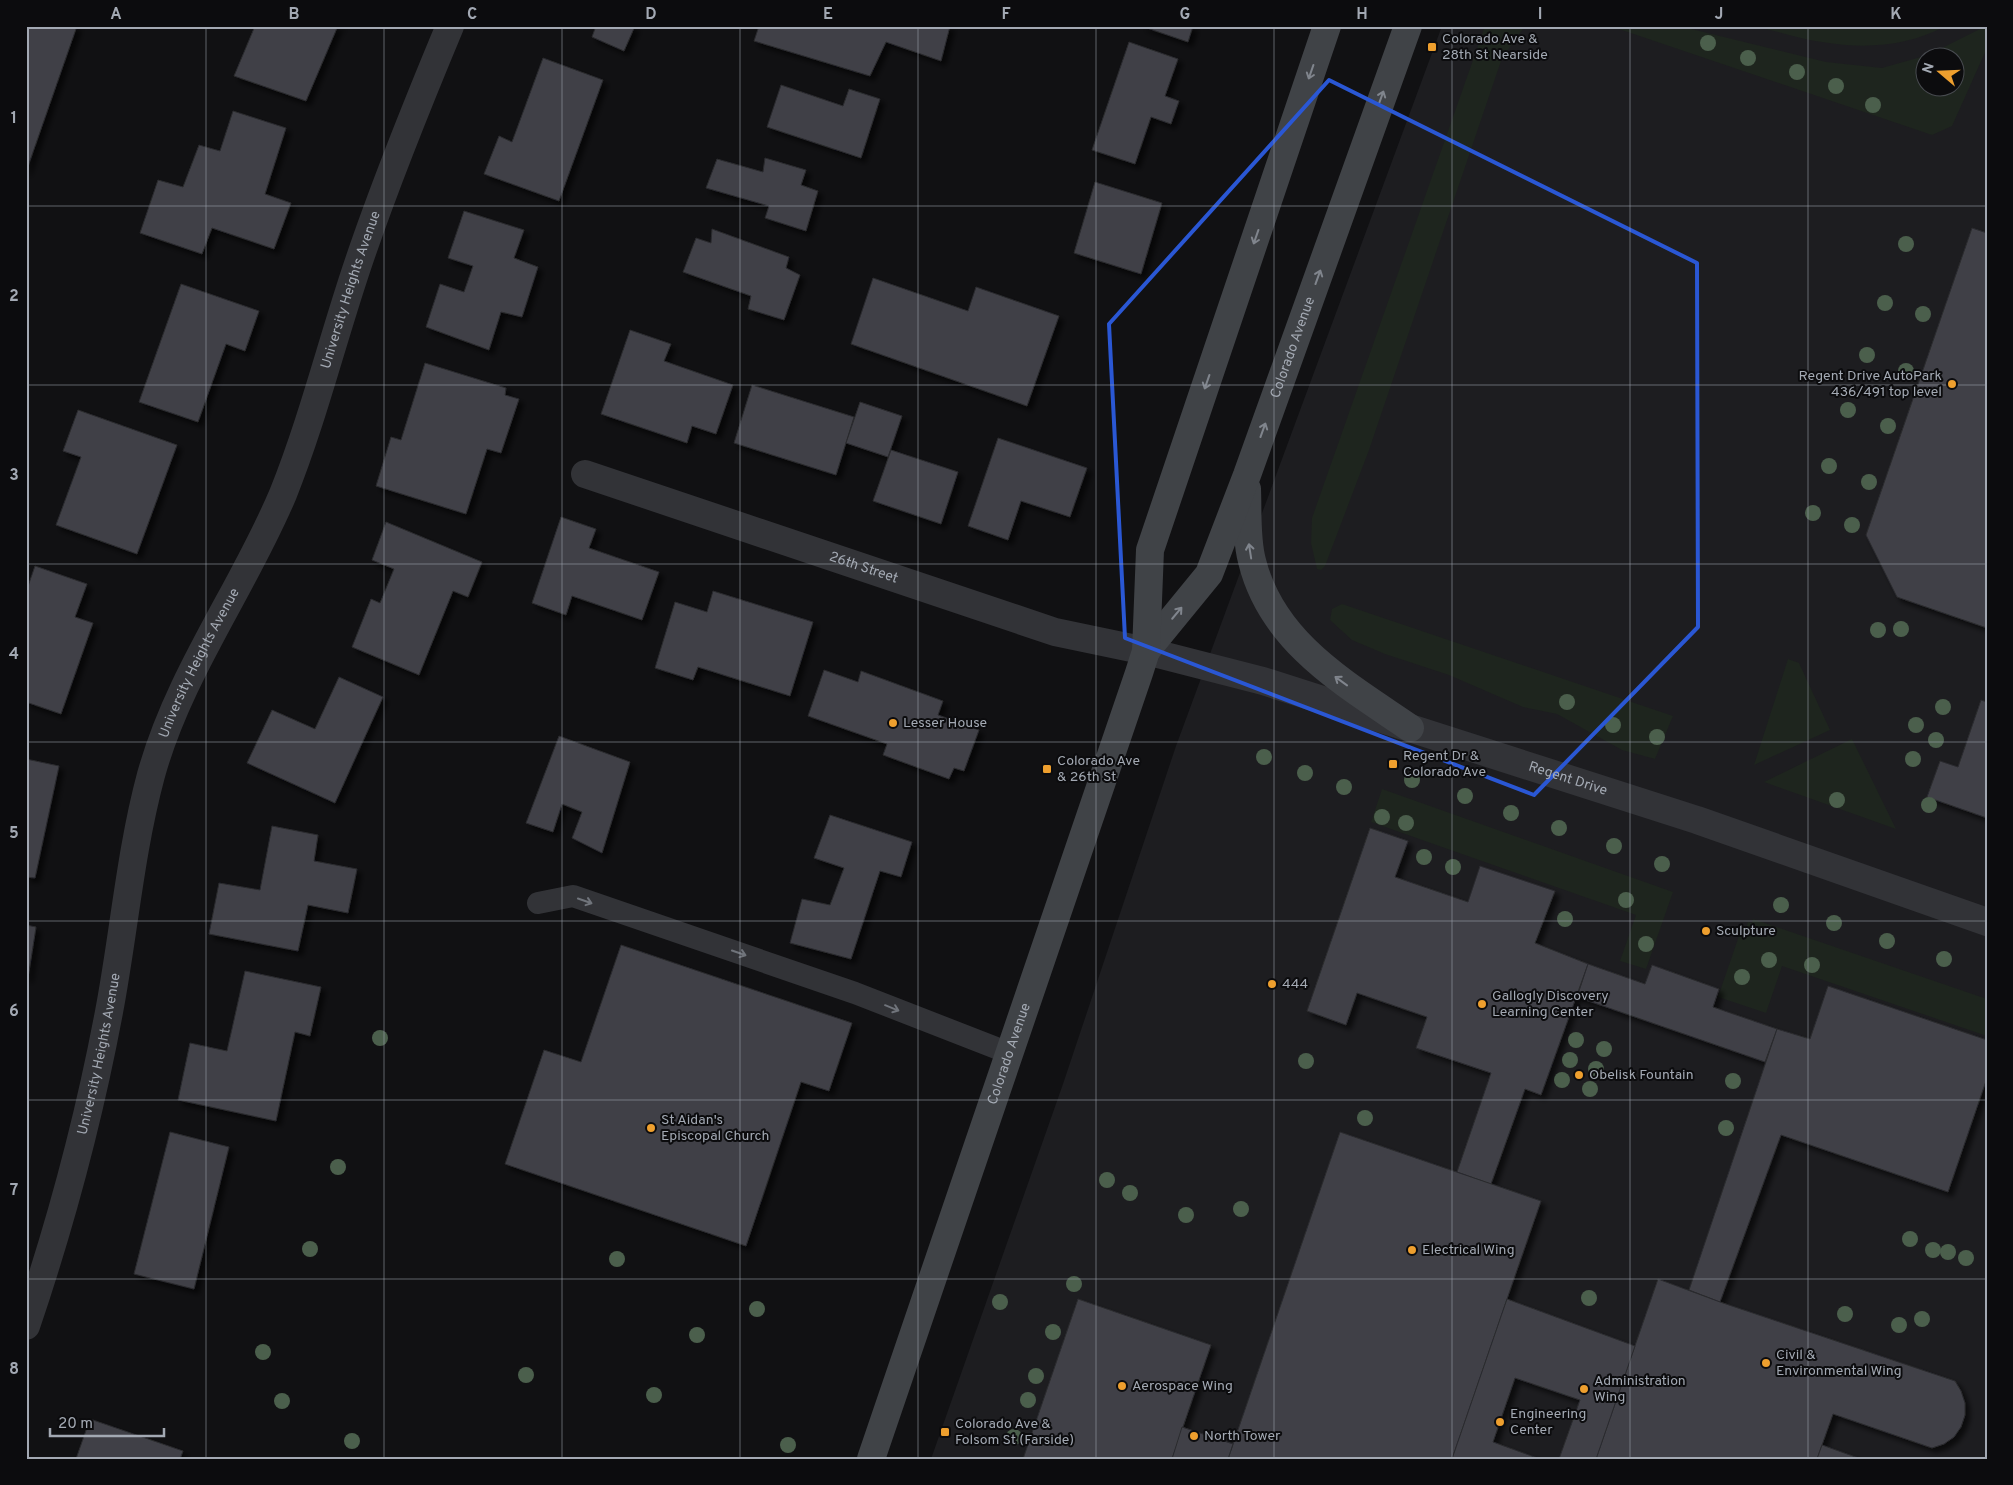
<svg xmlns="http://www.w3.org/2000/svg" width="2013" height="1485" viewBox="0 0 2013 1485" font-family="Overpass,sans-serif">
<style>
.built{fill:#1d1d20;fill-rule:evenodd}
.green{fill:#1e251e;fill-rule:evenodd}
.building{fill:#404146;stroke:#2b2b2f;filter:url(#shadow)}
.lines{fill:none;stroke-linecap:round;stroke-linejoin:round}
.service{stroke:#323337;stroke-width:22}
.minor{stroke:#323337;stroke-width:28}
.tertiary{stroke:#323337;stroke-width:28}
.secondary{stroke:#404347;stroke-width:28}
.tree{fill:#4b5f4c}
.oneway{stroke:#80858d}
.oneway2{stroke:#70747b}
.marked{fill:none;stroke:#2a57d4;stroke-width:4;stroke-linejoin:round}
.grid{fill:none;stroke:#a3a9b3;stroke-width:1;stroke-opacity:0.55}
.poi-dot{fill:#ee9f2e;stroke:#0c0c0e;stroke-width:2}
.labels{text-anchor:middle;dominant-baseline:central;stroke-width:4;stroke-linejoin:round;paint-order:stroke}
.poi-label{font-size:14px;fill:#a3a9b3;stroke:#0c0c0e;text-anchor:start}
.street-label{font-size:14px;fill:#a3a9b3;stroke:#0c0c0e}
.neatline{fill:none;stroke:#a3a9b3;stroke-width:2}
.grid-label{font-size:16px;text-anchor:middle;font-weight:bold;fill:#a3a9b3}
</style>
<defs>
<filter id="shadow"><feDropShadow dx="4.5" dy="4.5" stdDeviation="2.5" flood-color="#0009"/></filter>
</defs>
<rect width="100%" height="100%" fill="#111113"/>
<!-- built -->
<path class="built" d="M1442 26H1987V1459H931L1063 1084 1176 746ZM1926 58H1956V88H1926Z"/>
<!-- green -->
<g class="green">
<polygon points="1485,26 1525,26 1502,58 1369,450 1325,566 1321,570 1317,569 1311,543 1312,518"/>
<path d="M1610 26H1679L1826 62 1882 68 1928 55 1986 26 1987 48 1952 126 1932 135ZM1926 58H1956V88H1926Z"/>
<path d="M1754 26H1945C1907 47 1864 49 1822 42 1799 39 1777 31 1754 26Z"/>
<polygon points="1342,604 1673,716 1655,759 1622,750 1557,714 1523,707 1449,675 1385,654 1352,640 1330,620 1332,609"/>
<polygon points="1788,659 1799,663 1830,730 1754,765"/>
<polygon points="1852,739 1896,829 1764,782"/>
<polygon points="1382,789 1673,892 1646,969 1620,961 1636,915 1371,822"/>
<polygon points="1753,919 1987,999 1987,1036 1782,966 1766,1013 1718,997 1740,933 1744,934 1748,922 1752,923"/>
</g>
<!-- building -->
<g class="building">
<polygon points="26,26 77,26 26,172"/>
<polygon points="255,26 341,26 337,28 306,101 234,76"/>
<polygon points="596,26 635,26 624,51 592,37"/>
<polygon points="759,26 950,26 941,61 886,42 870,76 754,41"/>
<polygon points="1141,26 1193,26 1188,42"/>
<polygon points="1129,42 1178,59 1165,96 1179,101 1171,124 1151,117 1135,164 1092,150"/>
<polygon points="543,58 603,80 559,201 484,174 499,136 512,142"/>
<polygon points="781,85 843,106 849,89 880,99 861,158 767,127"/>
<polygon points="233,111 286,128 265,194 291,203 274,249 212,228 202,254 140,233 158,180 183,187 199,145 220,151"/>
<polygon points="765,158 806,170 801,185 818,191 806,231 765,218 769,206 706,188 717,159 763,172"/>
<polygon points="1095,182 1162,203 1141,274 1074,253"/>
<polygon points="464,211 524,230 514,258 538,267 522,317 501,312 489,350 426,327 440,284 464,292 473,266 448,258"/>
<polygon points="1972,228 1987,233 1987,628 1897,597 1866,535"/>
<polygon points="712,229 789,257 786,268 800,275 784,320 748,309 751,296 683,272 696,238 711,243"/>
<polygon points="873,278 968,311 976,287 1059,316 1027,406 851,344"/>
<polygon points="181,284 259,311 245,351 226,344 198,422 139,402"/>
<polygon points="630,330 671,344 664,361 733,385 716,434 692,426 687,443 601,414"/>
<polygon points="425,363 506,388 505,395 519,399 501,453 487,449 466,514 376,486 391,437 401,440"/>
<polygon points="752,385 854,417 836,475 734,443"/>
<polygon points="860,402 902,416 888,457 846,443"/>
<polygon points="78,410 177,445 137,554 56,525 81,457 63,451"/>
<polygon points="998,438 1087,468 1070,517 1021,501 1008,540 968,526"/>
<polygon points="891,450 958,472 941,524 873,501"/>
<polygon points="561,517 596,529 589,548 659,572 642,620 572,596 566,615 532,603"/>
<polygon points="386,522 482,562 468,597 453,591 419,675 352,647 371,599 380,603 394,569 372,560"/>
<polygon points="35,566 87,584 75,617 93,623 61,714 26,702 26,592"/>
<polygon points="713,591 813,622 790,696 698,667 693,680 655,668 675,602 707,612"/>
<polygon points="824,670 858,682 861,671 943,701 938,715 979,730 964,771 954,768 949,779 883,755 887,744 808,716"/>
<polygon points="339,677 383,697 335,803 247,763 272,710 315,729"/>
<polygon points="1981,700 1987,702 1987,818 1927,797 1940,761 1958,767"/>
<polygon points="559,736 630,762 602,853 572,838 582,812 562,804 553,832 526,823"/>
<polygon points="26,759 59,766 35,878 26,877"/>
<polygon points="830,815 912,842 901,877 880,871 851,959 790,943 802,899 830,905 844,868 814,858"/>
<polygon points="272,826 318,835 314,861 357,869 348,913 308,905 298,951 209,934 219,883 260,890"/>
<polygon points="1370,828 1408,841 1395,877 1468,902 1480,866 1555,891 1535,943 1588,964 1541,1095 1525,1089 1491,1184 1457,1172 1491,1073 1416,1048 1427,1017 1357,993 1346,1025 1307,1011"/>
<polygon points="26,925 36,927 28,978 26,978"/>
<polygon points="621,945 852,1023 829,1091 801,1082 746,1246 505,1164 544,1050 581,1062"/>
<polygon points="1588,964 1645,984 1652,965 1719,989 1713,1007 1777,1029 1765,1062 1577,997"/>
<polygon points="245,971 321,987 310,1036 295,1032 276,1121 178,1100 190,1043 227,1051"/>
<polygon points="1828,986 1987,1040 1987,1078 1948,1192 1781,1135 1720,1302 1689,1290 1777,1029 1810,1039"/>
<polygon points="170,1132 229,1147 194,1289 134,1274"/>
<polygon points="1340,1132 1541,1201 1507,1299 1452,1459 1228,1459"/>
<polygon points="1658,1279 1720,1302 1955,1381 1961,1391 1965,1403 1965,1415 1961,1427 1954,1437 1944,1444 1932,1448 1833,1414 1817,1459 1596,1459"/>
<polygon points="1078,1299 1211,1345 1172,1459 1023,1459"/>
<polygon points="1507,1299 1635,1346 1596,1459 1559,1459 1580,1400 1515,1378 1493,1442 1540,1459 1452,1459"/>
<polygon points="90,1419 183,1451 180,1459 76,1459"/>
<polygon points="1182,1427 1233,1444 1228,1459 1172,1459"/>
<polygon points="1822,1445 1861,1459 1817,1459"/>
</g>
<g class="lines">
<!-- service -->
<polyline class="service" points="538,903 573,896 855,993 1009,1053"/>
<!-- minor -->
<g class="minor">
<path id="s1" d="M585 474 1055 632 1146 651"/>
<path id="s2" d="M26 1326C61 1223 89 1118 109 1012 124 933 130 853 151 775 179 674 243 589 283 494 313 419 332 341 358 264 385 184 417 105 450 26"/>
</g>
<!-- tertiary -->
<path class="tertiary" id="s3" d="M1146 651 1263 681 1697 820 1987 922"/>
<!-- secondary -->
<g class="secondary">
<path d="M1247 489C1248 513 1246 538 1252 561 1272 643 1346 684 1410 728"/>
<path id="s4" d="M1146 651 1209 574 1247 475 1408 26"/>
<path id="s5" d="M871 1459 1139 673 1146 651 1150 550 1327 26"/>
</g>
</g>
<!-- trees -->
<g class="tree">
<circle cx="1708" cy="43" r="8"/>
<circle cx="1748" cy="58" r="8"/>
<circle cx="1797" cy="72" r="8"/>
<circle cx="1836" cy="86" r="8"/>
<circle cx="1873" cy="105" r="8"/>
<circle cx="1906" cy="244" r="8"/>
<circle cx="1885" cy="303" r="8"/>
<circle cx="1923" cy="314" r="8"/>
<circle cx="1867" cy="355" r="8"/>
<circle cx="1906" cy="371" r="8"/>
<circle cx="1848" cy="410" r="8"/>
<circle cx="1888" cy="426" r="8"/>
<circle cx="1829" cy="466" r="8"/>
<circle cx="1869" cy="482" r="8"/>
<circle cx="1813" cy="513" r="8"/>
<circle cx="1852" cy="525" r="8"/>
<circle cx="1901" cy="629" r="8"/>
<circle cx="1878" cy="630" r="8"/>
<circle cx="1567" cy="702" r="8"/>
<circle cx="1943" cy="707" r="8"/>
<circle cx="1613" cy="725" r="8"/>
<circle cx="1916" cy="725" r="8"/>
<circle cx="1657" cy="737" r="8"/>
<circle cx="1936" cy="740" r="8"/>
<circle cx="1264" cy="757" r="8"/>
<circle cx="1913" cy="759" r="8"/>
<circle cx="1305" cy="773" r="8"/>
<circle cx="1412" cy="780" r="8"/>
<circle cx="1344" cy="787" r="8"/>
<circle cx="1465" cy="796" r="8"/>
<circle cx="1837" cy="800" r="8"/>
<circle cx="1929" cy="805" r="8"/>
<circle cx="1511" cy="813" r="8"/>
<circle cx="1382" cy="817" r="8"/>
<circle cx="1406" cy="823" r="8"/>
<circle cx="1559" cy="828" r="8"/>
<circle cx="1614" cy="846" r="8"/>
<circle cx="1424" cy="857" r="8"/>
<circle cx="1662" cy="864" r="8"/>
<circle cx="1453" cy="867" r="8"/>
<circle cx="1626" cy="900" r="8"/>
<circle cx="1781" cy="905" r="8"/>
<circle cx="1565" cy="919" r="8"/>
<circle cx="1834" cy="923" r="8"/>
<circle cx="1887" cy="941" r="8"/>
<circle cx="1646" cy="944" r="8"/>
<circle cx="1944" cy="959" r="8"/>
<circle cx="1769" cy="960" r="8"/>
<circle cx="1812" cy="965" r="8"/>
<circle cx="1742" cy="977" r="8"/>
<circle cx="380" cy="1038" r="8"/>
<circle cx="1576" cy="1040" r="8"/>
<circle cx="1604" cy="1049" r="8"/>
<circle cx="1570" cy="1060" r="8"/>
<circle cx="1306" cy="1061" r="8"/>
<circle cx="1596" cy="1069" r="8"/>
<circle cx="1562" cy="1080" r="8"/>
<circle cx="1733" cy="1081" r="8"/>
<circle cx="1590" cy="1089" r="8"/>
<circle cx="1365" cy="1118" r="8"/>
<circle cx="1726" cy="1128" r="8"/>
<circle cx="338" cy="1167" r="8"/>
<circle cx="1107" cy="1180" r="8"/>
<circle cx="1130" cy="1193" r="8"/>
<circle cx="1241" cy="1209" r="8"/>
<circle cx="1186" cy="1215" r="8"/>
<circle cx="1910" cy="1239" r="8"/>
<circle cx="310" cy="1249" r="8"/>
<circle cx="1933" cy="1250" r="8"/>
<circle cx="1948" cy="1252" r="8"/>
<circle cx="1966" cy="1258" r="8"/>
<circle cx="617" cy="1259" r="8"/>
<circle cx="1074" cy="1284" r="8"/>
<circle cx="1589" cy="1298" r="8"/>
<circle cx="1000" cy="1302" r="8"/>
<circle cx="757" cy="1309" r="8"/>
<circle cx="1845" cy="1314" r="8"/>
<circle cx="1922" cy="1319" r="8"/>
<circle cx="1899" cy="1325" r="8"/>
<circle cx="1053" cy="1332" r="8"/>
<circle cx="697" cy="1335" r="8"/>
<circle cx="263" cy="1352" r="8"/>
<circle cx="526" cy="1375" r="8"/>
<circle cx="1036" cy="1376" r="8"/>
<circle cx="654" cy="1395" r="8"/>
<circle cx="1028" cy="1400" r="8"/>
<circle cx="282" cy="1401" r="8"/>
<circle cx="1014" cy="1437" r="8"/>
<circle cx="352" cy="1441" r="8"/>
<circle cx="788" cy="1445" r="8"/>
</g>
<!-- one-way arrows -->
<defs><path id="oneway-shaft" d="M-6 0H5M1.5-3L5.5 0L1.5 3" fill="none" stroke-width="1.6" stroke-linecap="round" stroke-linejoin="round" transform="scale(1.25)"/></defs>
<g class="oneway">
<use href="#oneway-shaft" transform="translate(1311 72) rotate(109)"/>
<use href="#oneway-shaft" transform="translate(1381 98) rotate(-70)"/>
<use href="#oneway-shaft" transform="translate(1256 237) rotate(109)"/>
<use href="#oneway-shaft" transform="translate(1318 277) rotate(-70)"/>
<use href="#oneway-shaft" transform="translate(1207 382) rotate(109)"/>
<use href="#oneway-shaft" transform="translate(1263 430) rotate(-70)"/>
<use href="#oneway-shaft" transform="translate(1250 551) rotate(-99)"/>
<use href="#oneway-shaft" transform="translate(1177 613) rotate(-50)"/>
<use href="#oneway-shaft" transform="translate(1341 681) rotate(-144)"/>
</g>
<g class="oneway2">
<use href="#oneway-shaft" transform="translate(585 901) rotate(19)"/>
<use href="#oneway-shaft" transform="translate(739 953) rotate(19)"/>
<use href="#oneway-shaft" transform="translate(892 1008) rotate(22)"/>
</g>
<!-- marked area -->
<path class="marked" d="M1329 80 1697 263 1698 627 1534 795 1125 638 1109 324Z"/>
<!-- grid -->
<path class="grid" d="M206 26V1459M384 26V1459M562 26V1459M740 26V1459M918 26V1459M1096 26V1459M1274 26V1459M1452 26V1459M1630 26V1459M1808 26V1459M26 206H1987M26 385H1987M26 564H1987M26 742H1987M26 921H1987M26 1100H1987M26 1279H1987"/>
<!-- markers -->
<g class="poi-dot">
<rect x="1427" y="42" width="10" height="10" rx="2.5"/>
<circle cx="1952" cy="384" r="5"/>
<circle cx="893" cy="723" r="5"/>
<rect x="1388" y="759" width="10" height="10" rx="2.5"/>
<rect x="1042" y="764" width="10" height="10" rx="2.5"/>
<circle cx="1706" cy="931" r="5"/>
<circle cx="1272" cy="984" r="5"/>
<circle cx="1482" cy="1004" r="5"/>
<circle cx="1579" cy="1075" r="5"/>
<circle cx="651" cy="1128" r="5"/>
<circle cx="1412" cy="1250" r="5"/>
<circle cx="1766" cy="1363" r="5"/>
<circle cx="1122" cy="1386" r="5"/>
<circle cx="1584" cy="1389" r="5"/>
<circle cx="1500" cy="1422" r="5"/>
<rect x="940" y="1427" width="10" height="10" rx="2.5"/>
<circle cx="1194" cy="1436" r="5"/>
</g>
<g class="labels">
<!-- poi labels -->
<g class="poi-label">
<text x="1442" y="39">Colorado Ave &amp;<tspan x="1442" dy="16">28th St Nearside</tspan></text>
<text x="1942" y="376" text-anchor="end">Regent Drive AutoPark<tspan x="1942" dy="16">436/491 top level</tspan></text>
<text x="903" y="723">Lesser House</text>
<text x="1403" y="756">Regent Dr &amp;<tspan x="1403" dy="16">Colorado Ave</tspan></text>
<text x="1057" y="761">Colorado Ave<tspan x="1057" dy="16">&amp; 26th St</tspan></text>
<text x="1716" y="931">Sculpture</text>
<text x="1282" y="984">444</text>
<text x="1492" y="996">Gallogly Discovery<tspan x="1492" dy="16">Learning Center</tspan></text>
<text x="1589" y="1075">Obelisk Fountain</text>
<text x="661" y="1120">St Aidan's<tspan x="661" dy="16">Episcopal Church</tspan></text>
<text x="1422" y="1250">Electrical Wing</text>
<text x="1776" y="1355">Civil &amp;<tspan x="1776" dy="16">Environmental Wing</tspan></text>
<text x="1594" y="1381">Administration<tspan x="1594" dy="16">Wing</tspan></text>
<text x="1132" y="1386">Aerospace Wing</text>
<text x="1510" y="1414">Engineering<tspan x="1510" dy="16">Center</tspan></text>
<text x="955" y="1424">Colorado Ave &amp;<tspan x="955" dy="16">Folsom St (Farside)</tspan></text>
<text x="1204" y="1436">North Tower</text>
</g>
<!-- street labels -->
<g class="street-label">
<text stroke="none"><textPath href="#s2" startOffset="1092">University Heights Avenue</textPath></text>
<text stroke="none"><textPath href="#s4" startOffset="341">Colorado Avenue</textPath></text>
<text stroke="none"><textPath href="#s1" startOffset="294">26th Street</textPath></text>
<text stroke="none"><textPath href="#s2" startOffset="688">University Heights Avenue</textPath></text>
<text stroke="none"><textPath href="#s3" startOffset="441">Regent Drive</textPath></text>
<text stroke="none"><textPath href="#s2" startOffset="282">University Heights Avenue</textPath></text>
<text stroke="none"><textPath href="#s5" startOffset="428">Colorado Avenue</textPath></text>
</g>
</g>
<!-- border -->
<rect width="2013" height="1485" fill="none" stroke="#0c0c0e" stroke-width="55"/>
<!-- north arrow -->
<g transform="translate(1940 72) rotate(289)"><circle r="24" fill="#0c0c0e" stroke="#484b50"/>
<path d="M0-4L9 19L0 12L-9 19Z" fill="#ee9f2e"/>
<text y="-8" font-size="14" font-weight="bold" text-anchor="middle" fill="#a3a9b3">N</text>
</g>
<!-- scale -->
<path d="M50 1428v8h114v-8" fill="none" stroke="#a3a9b3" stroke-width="2.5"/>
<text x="58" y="1428" font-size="15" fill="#a3a9b3" stroke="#0c0c0e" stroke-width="4" paint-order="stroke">20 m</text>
<rect x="28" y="28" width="1958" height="1430" class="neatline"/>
<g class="grid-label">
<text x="116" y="19">A</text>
<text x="294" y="19">B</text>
<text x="472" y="19">C</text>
<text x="651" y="19">D</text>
<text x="828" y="19">E</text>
<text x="1006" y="19">F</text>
<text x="1185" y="19">G</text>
<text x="1362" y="19">H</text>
<text x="1540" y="19">I</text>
<text x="1719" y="19">J</text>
<text x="1896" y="19">K</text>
<text x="14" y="123">1</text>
<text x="14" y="301">2</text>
<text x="14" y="480">3</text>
<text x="14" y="659">4</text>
<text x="14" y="838">5</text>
<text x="14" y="1016">6</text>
<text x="14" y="1195">7</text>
<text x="14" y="1374">8</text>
</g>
</svg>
